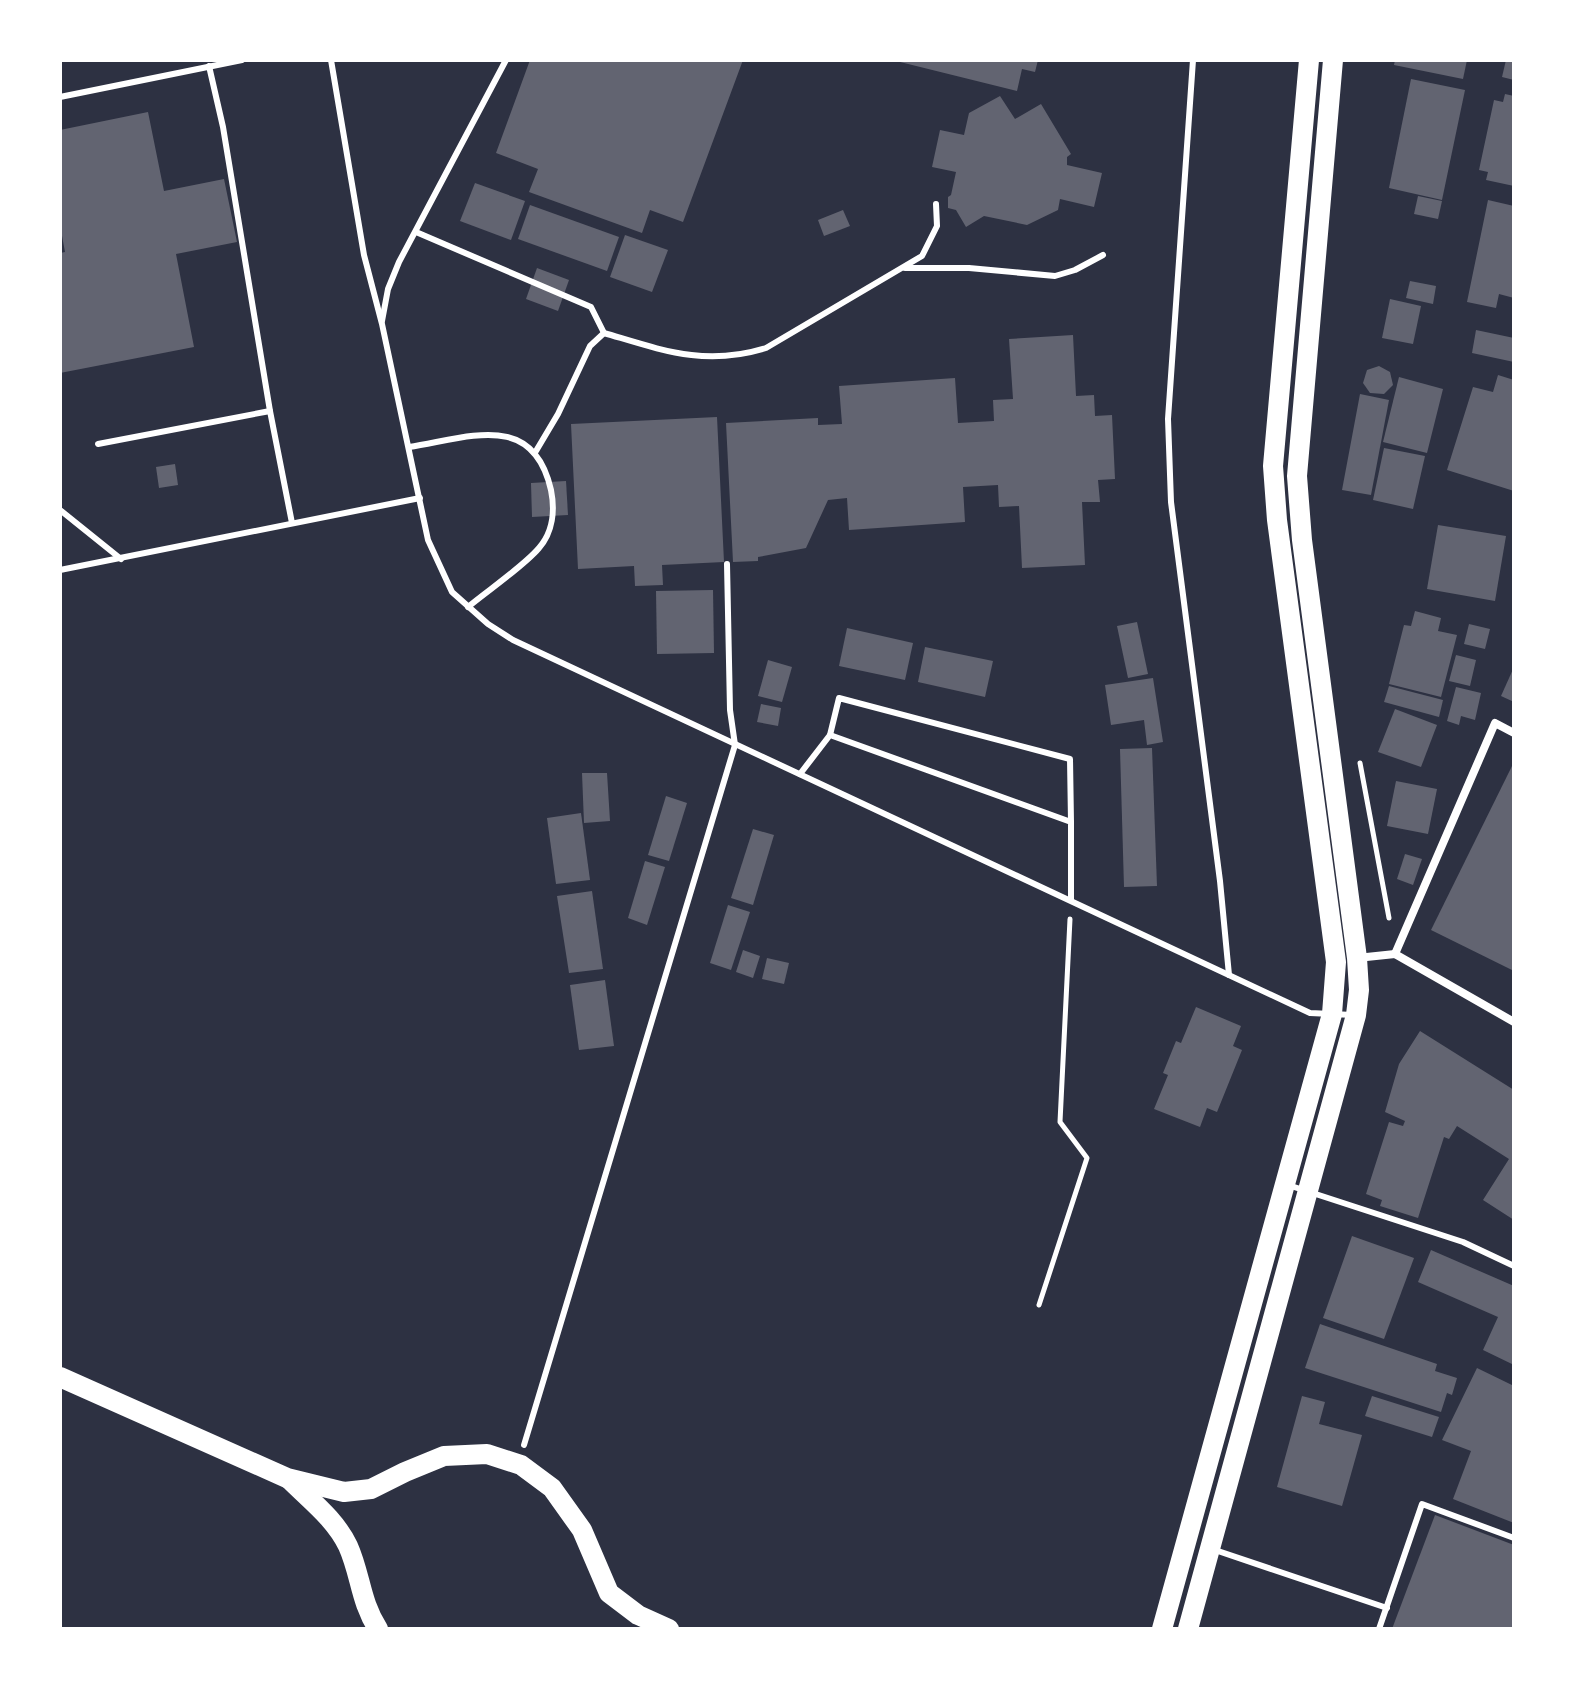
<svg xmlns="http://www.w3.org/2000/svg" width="1574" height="1689" viewBox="0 0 1574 1689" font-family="'Varela Round',sans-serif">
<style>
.building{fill:#626471}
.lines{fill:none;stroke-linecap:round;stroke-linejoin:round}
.path{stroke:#fff;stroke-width:5}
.service{stroke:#fff;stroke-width:6}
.minor{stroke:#fff;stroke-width:8}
.primary{stroke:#fff;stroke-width:20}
</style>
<rect width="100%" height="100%" fill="#2d3142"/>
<!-- building -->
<g class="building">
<polygon points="530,60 743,60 683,222 650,210 642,233 529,192 538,169 496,153"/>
<polygon points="892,60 1038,60 1035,72 1022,69 1017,91"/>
<polygon points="1395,60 1467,60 1463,79 1394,65"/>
<polygon points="1506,60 1514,60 1514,80 1502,77"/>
<polygon points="1411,79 1465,90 1442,200 1389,188"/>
<polygon points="1505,94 1514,96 1514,186 1486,180 1488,172 1479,170 1494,100 1503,102"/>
<polygon points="1000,96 1015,119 1041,104 1071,154 1067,157 1067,165 1102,173 1094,207 1060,199 1058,210 1027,225 984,216 966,227 956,210 948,208 948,197 951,195 956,172 932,167 940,130 964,135 969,113"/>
<polygon points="148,112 164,191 224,179 237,242 176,254 194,347 60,373 60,253 65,252 60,225 60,130"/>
<polygon points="475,183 525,201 511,240 460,221"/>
<polygon points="1418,196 1442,201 1438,219 1414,214"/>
<polygon points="1488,200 1514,206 1514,298 1499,294 1496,308 1467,302"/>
<polygon points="530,205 619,237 607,271 518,239"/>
<polygon points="843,210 850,226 824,236 818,220"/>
<polygon points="625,235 668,250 652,292 610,277"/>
<polygon points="537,268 569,280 558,311 526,299"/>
<polygon points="1410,281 1436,286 1433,304 1406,298"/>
<polygon points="1390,299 1421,306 1413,344 1382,338"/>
<polygon points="1476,330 1514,338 1514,362 1472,353"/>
<polygon points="1073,335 1076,396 1094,395 1095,416 1112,415 1115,479 1098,480 1100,502 1082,502 1085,565 1022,568 1019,506 999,507 998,485 963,487 965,522 849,530 847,498 828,500 806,548 758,557 758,561 733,562 726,423 818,418 818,425 842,424 839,386 955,378 958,423 994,421 993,400 1013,399 1009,339"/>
<polygon points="1379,366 1390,372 1393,385 1384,394 1370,393 1363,383 1367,370"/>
<polygon points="1498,375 1514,380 1514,491 1447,470 1473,387 1493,392"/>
<polygon points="1399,377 1443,389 1427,453 1383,442"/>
<polygon points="1360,394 1389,400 1371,495 1342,490"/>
<polygon points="717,417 724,562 662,565 663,585 635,586 634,566 578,569 571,424"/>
<polygon points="1384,448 1425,456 1413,509 1373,500"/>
<polygon points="175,464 178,485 159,488 156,467"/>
<polygon points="566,481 568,515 532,517 531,483"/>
<polygon points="1438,525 1506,536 1495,601 1427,589"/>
<polygon points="713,590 714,653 657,654 656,591"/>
<polygon points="1415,611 1441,618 1438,631 1457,635 1441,697 1389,684 1404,625 1411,626"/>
<polygon points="1137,622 1148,674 1128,678 1117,626"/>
<polygon points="1469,624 1490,629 1485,649 1464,644"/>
<polygon points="847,628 913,643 905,680 839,666"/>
<polygon points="925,647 993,661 985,697 918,682"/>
<polygon points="1456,655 1476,660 1470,686 1449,681"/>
<polygon points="768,660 792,667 782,702 758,696"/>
<polygon points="1514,667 1514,702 1501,696"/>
<polygon points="1153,678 1163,742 1147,745 1144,720 1111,725 1105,685"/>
<polygon points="1389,686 1443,700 1439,717 1384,702"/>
<polygon points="1456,687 1481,693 1475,720 1461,716 1459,725 1447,721"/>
<polygon points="761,704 781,708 778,726 757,722"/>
<polygon points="1395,709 1437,725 1421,767 1378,752"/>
<polygon points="1152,748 1157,886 1124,887 1120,749"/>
<polygon points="1514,762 1514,971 1431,930"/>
<polygon points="582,773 607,773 610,821 584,823"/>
<polygon points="1396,781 1437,789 1428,834 1387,826"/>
<polygon points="666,796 687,803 669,861 648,855"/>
<polygon points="581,813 590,880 556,884 547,818"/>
<polygon points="753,829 774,835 753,905 731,898"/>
<polygon points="1405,854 1422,859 1413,885 1397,879"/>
<polygon points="645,861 665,867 647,925 628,918"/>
<polygon points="592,891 603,969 569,973 557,896"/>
<polygon points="728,905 750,912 731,970 710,963"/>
<polygon points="743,950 760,956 753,978 736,972"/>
<polygon points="767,958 789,963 784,984 762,979"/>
<polygon points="605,980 614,1046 579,1050 570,985"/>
<polygon points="1196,1007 1241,1026 1233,1046 1242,1050 1217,1112 1207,1108 1200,1127 1154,1109 1168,1075 1163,1073 1176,1041 1181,1043"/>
<polygon points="1420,1031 1514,1090 1514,1220 1483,1200 1509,1159 1457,1126 1449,1139 1444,1137 1418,1218 1380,1206 1382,1200 1366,1194 1389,1122 1403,1126 1405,1121 1385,1112 1399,1064"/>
<polygon points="1352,1236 1414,1258 1384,1339 1323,1318"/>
<polygon points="1431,1250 1514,1286 1514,1365 1483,1350 1498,1317 1418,1282"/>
<polygon points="1320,1324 1437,1364 1435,1371 1457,1378 1452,1395 1447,1393 1441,1412 1305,1368"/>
<polygon points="1477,1368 1514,1386 1514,1523 1453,1499 1471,1451 1442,1440"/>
<polygon points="1302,1396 1325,1402 1319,1424 1362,1435 1342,1506 1277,1487"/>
<polygon points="1372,1396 1439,1417 1432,1437 1365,1416"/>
<polygon points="1435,1515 1514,1545 1514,1629 1392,1629"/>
</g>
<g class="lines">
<!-- path -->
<g class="path">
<polyline points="1360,763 1389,918"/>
<polyline points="1039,1305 1087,1158 1060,1122 1070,919"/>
</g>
<!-- service -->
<g class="service">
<polyline points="331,60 364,255 382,324 428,540 452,592 488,624 513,640 1310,1013 1353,1015"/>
<polyline points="1193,60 1168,419 1171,502 1220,881 1229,975"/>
<polyline points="209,66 223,127 270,411 292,523"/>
<polyline points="60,97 242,60"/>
<path d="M416 232 591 307 604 333C662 350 705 367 766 348L922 256 937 226 936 204"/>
<polyline points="905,268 969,268 1055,276 1075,270 1103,255"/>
<polyline points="382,321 388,289 399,262 506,60"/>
<polyline points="98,444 270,411"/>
<path d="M409 447C468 438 533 410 551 490 555 510 553 532 539 548 524 566 487 591 468 607"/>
<polyline points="536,451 558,414 590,346 604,333"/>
<polyline points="60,510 121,559"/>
<polyline points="60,570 420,498"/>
<polyline points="830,735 839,698 1070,759 1071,822"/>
<polyline points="800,774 830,735 1071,822 1071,899"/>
<polyline points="1288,1185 1463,1242 1514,1266"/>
<polyline points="524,1445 735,745 730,710 727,564"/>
<polyline points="1212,1549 1387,1608"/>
<polyline points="1379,1629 1422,1504 1514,1538"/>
</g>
<!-- minor -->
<g class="minor">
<polyline points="1395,954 1495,723 1514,733"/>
<polyline points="1395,954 1514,1022"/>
<polyline points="1357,958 1395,954"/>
</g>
<!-- primary -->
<g class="primary">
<polyline points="60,1377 287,1478 344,1492 371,1489 405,1472 444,1456 487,1454 521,1465 552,1488 582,1530 609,1593 638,1615 669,1629"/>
<path d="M290 1480C311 1501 335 1519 348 1546 361 1575 360 1601 378 1629"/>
<polyline points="1162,1629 1332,1014 1336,962 1277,520 1273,466 1309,60"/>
<polyline points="1188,1629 1356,1015 1359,990 1357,958 1302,540 1297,476 1333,60"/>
</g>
</g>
<!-- border -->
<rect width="1574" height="1689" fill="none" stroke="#ffffff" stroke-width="124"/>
</svg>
